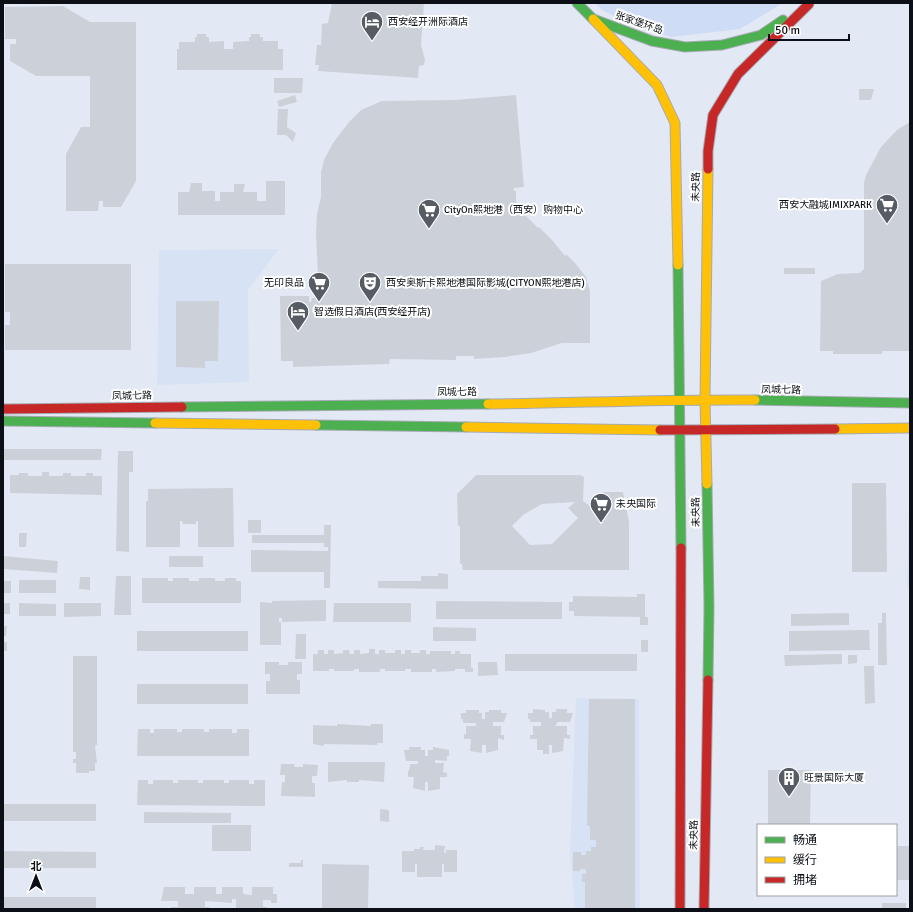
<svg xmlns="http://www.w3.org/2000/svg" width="913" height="912" viewBox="0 0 913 912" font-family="Signika,'Noto Sans SC',sans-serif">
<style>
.built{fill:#d8e2f5}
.green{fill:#cedcf6}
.building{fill:#ccd1d9;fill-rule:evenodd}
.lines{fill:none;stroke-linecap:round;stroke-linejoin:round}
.fast-casing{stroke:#a5aab2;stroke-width:11}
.slow-casing{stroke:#a5aab2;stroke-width:11}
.jam-casing{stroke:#a5aab2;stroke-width:11}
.fast{stroke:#4caf50;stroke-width:9}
.slow{stroke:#ffc107;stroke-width:9}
.jam{stroke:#c62828;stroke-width:9}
.labels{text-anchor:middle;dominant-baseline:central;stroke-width:4;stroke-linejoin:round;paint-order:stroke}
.poi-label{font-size:10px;fill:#0c1016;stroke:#fff;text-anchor:start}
.street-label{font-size:10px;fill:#0c1016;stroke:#fff}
</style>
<rect width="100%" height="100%" fill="#e3e9f4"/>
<!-- built -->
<g class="built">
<polygon points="279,249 248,290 249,382 157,385 159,250"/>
<polygon points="910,458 910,588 907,588"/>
<polygon points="576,698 639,699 640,909 575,909 570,851"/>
</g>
<!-- green -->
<polygon class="green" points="595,3 783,3 740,29 671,37 633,26 602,10"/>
<!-- building -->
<g class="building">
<polygon points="332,3 424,3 421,45 425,60 424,65 419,66 418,78 318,71 319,65 315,65 317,45 321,45 322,24 328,23"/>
<polygon points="63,6 90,22 136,22 136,181 121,207 103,207 103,201 99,201 98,211 66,211 66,154 81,127 90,127 90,76 36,76 10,61 10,44 16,44 16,39 5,39 5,7"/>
<polygon points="197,34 206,34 206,37 209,37 209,42 224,41 224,49 233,49 233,42 249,41 249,37 251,37 251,34 260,34 260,37 263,37 263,41 278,41 278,49 283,49 283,70 177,70 177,49 179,49 179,42 195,42 195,37 197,37"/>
<polygon points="274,78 303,78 302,93 274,93"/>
<polygon points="859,89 874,89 871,100 859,100"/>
<polygon points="295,95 297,102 279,107 277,101"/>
<polygon points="516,95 524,187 514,188 514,191 516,191 516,201 520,210 538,228 539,227 553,241 565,256 566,254 575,263 586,277 590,291 590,343 562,343 531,353 505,357 474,359 474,356 456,356 456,360 390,359 389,364 293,367 293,361 281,361 280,296 309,296 309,302 311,302 312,298 319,298 316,233 317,214 321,197 321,172 324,160 333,143 349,122 361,110 382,101 454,100"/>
<polygon points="278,109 288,109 287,127 296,133 293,142 286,135 277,135"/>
<polygon points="910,122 910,351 882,351 882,354 833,354 833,351 820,351 821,281 838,274 860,273 864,269 864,183 866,175 881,147 897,130"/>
<polygon points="266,181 285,181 285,215 178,215 178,192 189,192 191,183 202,183 202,191 215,191 215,201 220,201 220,192 234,192 234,184 245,184 243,192 257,192 257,201 266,201"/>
<polygon points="5,264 131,264 131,350 5,350 5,325 10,325 10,312 5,312"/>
<rect x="784" y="268" width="31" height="6"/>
<polygon points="176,301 219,301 218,361 205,361 205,368 176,367"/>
<polygon points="3,449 102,449 101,460 3,460"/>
<polygon points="118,451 133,451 133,472 129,472 129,552 116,551"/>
<polygon points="42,472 49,472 49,476 63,476 63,473 71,473 71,476 86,476 86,473 93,473 93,476 102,476 102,495 10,493 10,475 19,475 19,473 28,473 28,476 42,476"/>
<path d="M476 475H580L584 477 583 501 590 506 604 492H623L629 522V570H463L462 564H460V526H458L457 494ZM575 502 568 508 578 518 552 544 530 545 512 526 523 515 542 504Z"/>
<polygon points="852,483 886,483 887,572 852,572"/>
<polygon points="233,488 234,547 198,547 198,521 196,521 196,524 183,524 182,521 180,521 180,547 146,547 146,501 148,501 148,489"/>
<rect x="248" y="520" width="13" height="13"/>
<polygon points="324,525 331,525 330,588 324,588 324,572 251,572 251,550 328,551 328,547 324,547 324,543 252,543 252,535 324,535"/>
<polygon points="19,533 27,533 26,547 19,547"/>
<polygon points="3,556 58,561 57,573 3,569"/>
<rect x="169" y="556" width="34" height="11"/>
<polygon points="438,573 448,574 448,589 378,588 378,581 421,581 421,576 438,576"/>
<polygon points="116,576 131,576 131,615 114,615"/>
<polygon points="80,577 90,577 90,590 79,589"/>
<polygon points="142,578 168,578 168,581 173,581 173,578 189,578 189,581 199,581 199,578 215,578 215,581 225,581 225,578 236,578 236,581 241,581 241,603 142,603"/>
<rect x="19" y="580" width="37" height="13"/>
<rect x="3" y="581" width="8" height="12"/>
<polygon points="637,594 645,594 645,617 648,617 648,625 640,625 640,617 574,616 574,611 569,611 569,602 573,602 573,596 637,597"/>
<polygon points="326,600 326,621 282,622 282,618 279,618 279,622 281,622 281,645 260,645 260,602 272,603 272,601"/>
<polygon points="436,601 562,602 562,619 436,619"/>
<rect x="3" y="603" width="7" height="11"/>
<polygon points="19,603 56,604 56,616 19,616"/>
<polygon points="64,603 101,603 101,616 64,617"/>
<polygon points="334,603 411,603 411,622 333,622"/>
<polygon points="849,613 849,625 791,626 791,614"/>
<polygon points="882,613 886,613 887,665 878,665 878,623 882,623"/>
<polygon points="3,626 7,626 6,636 3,636"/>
<polygon points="433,627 476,628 476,641 433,641"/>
<polygon points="869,630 870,650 789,651 789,631"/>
<rect x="137" y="631" width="111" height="20"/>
<polygon points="296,634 306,634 306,659 295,659"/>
<rect x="641" y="640" width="7" height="12"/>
<rect x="3" y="642" width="4" height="9"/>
<polygon points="369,649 375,649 375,654 379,654 379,650 385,650 385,653 395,653 395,650 401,650 401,654 405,654 405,650 411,650 411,653 420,653 420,650 426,650 426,654 430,654 430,651 451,651 451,654 455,654 455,651 460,651 460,654 471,654 471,668 473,668 473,672 465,672 465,669 455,669 455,671 436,672 436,669 432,669 432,672 411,672 411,669 405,669 405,671 385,671 385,669 380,669 380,672 359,672 359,669 354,669 354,671 334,671 334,669 329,669 329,671 313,671 313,654 318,654 318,650 324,650 324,654 328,654 328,650 334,650 334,654 343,653 343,650 349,650 350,654 354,654 354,650 360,650 360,654 369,653"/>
<rect x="505" y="654" width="132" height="17"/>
<polygon points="842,654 842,664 785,666 784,655"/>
<polygon points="848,655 857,655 857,663 848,664"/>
<polygon points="73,656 97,656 97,745 95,745 97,763 95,763 95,771 89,771 89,773 76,773 76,763 73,763 73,759 76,759 76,752 73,752"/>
<polygon points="265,662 279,662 279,665 288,665 288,662 302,662 302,674 297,674 297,680 300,680 300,694 266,694 266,681 270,681 270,674 265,674"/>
<polygon points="478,662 497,662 498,675 478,676"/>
<polygon points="864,666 874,666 875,703 865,704"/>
<rect x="137" y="684" width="111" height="20"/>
<polygon points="589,699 635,699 635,909 585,909 585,882 582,882 582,874 586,874 586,869 580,869 580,871 573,871 573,852 581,852 581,855 586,855 586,851 591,851 591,847 596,847 596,840 590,840 590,826 587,826"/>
<polygon points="533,709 545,710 545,712 549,712 549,718 552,718 552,712 556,712 556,709 567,709 567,713 573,713 570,722 558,722 556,724 556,726 567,726 567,735 570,735 570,739 564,738 563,751 552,753 552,745 549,745 549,754 543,754 543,750 537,750 537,739 530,739 530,735 533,735 533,726 541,726 541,722 530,722 530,719 528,719 528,713 533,713"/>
<polygon points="466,710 479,710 479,713 482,713 482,719 485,719 485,712 489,712 489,710 501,710 501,713 507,713 504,722 493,722 493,726 501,726 501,735 504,735 504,740 498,738 498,750 486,753 486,745 482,745 482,753 470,751 471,739 464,739 464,734 466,734 466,726 476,726 476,723 463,723 463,719 461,719 461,713 466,713"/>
<polygon points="337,724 371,726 371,724 383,724 383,743 377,743 377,745 324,744 324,746 313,744 313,725 337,726"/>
<polygon points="138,729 150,729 150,733 154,733 154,729 177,729 177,732 182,732 182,729 204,729 204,732 209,732 209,729 232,729 232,733 237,733 237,729 249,729 249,756 137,756"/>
<polygon points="409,747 421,747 421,750 425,750 425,756 428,756 428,750 433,750 433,747 449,750 449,756 447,756 447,761 435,760 435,763 444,763 443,772 447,773 447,777 440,777 440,789 428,791 428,782 425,782 425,791 413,788 414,777 408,777 408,771 409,771 410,764 418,764 418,761 406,761 404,750 409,750"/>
<polygon points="328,762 385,762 384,782 359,780 359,782 347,782 347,780 328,782"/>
<polygon points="281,764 295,764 294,767 303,767 303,764 318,765 317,776 312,776 312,783 315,783 315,797 281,796 282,782 285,782 285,775 280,775"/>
<polygon points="768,770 811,770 810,825 768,825"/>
<polygon points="138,780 148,780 148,784 153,784 153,780 173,780 173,783 178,783 178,780 198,780 198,783 203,783 203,780 224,780 224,783 229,783 229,780 249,780 249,784 254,784 254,780 265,780 265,806 137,805"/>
<rect x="3" y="804" width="93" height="17"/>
<polygon points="380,809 389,810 389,822 380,821"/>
<polygon points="144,812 231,813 231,823 144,823"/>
<rect x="212" y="825" width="39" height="26"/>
<polygon points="435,845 445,846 444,853 446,853 446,850 457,850 457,872 444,872 444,864 442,864 442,877 417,877 417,864 415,864 415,872 402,872 402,851 414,851 414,849 420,849 420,847 424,847 423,850 435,850"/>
<polygon points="896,846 910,846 909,880 896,880"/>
<polygon points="3,851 96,852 96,868 3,868"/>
<polygon points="301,860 303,860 303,867 289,867 289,863 301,863"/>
<polygon points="322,864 369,865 368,909 322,909"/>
<polygon points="164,887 185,887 185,894 194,894 194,887 216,887 216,894 222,894 222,887 243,887 243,894 252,895 252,887 273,887 273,894 277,894 277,903 271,903 271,900 263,900 263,907 267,907 267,909 236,909 236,899 232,899 232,903 205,901 205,907 209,907 209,909 171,909 171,907 178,907 178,901 161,901"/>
<rect x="3" y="897" width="93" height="12"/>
<rect x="882" y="903" width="24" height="6"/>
</g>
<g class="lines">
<!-- fast casing -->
<g class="fast-casing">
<g id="fast">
<polyline points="577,3 593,19 652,41 685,47 722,45 761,35 783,20"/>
<polyline points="678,265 681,548"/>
<polyline points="755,400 910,403"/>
<polyline points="182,407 488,404"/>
<polyline points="3,421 155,423"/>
<polyline points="316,425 466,427"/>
<polyline points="707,484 709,607 708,680"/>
</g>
</g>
<!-- slow casing -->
<g class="slow-casing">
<g id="slow">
<polyline points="593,19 657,85 675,123 678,265"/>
<path d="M488 404C577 403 666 399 755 400"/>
<polyline points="155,423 316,425"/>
<polyline points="466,427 660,430"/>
<polyline points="835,429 910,428"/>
<polyline points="707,484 705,399 708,169"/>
</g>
</g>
<!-- jam casing -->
<g class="jam-casing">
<g id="jam">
<polyline points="708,169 708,151 713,115 738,74 809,4"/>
<polyline points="3,409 182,407"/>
<polyline points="660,430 835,429"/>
<polyline points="680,909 681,548"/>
<polyline points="704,909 708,680"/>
</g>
</g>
<!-- fast -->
<use href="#fast" class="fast"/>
<!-- slow -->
<use href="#slow" class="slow"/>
<!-- jam -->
<use href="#jam" class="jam"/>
</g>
<!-- icons -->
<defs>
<g id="hotel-pin" transform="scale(1.15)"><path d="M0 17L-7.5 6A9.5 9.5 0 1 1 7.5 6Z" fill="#575c64" stroke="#fff"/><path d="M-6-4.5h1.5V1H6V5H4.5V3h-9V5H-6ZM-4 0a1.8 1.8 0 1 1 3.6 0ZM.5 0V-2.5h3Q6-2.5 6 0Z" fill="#fff"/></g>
<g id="supermarket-pin" transform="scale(1.15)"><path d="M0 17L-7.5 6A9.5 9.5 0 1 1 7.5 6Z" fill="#575c64" stroke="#fff"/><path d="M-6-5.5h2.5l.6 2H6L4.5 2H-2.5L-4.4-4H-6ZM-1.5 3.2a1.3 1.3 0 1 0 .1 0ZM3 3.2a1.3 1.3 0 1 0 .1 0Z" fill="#fff"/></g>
<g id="theatre-pin" transform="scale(1.15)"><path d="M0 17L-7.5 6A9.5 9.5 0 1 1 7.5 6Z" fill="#575c64" stroke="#fff"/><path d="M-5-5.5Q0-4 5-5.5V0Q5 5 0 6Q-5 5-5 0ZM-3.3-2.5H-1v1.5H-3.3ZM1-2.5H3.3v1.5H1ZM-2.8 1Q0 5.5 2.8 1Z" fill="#fff"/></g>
<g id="building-pin" transform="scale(1.15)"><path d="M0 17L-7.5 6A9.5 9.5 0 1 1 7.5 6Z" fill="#575c64" stroke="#fff"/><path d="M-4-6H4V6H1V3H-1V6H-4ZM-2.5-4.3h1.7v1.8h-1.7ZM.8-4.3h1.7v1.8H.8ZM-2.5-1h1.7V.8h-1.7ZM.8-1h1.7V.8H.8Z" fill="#fff"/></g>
</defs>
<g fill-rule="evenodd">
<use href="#hotel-pin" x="372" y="22"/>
<use href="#supermarket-pin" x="887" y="205"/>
<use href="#supermarket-pin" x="429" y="210"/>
<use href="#supermarket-pin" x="319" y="283"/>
<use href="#theatre-pin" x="370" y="283"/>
<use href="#hotel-pin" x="298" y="312"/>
<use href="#supermarket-pin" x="601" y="504"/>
<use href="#building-pin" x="789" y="778"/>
</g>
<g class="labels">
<!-- poi labels -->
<g class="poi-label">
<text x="388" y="22">西安经开洲际酒店</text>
<text x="872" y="205" text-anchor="end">西安大融城IMIXPARK</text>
<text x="444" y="210">CityOn熙地港（西安）购物中心</text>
<text x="304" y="283" text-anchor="end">无印良品</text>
<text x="386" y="283">西安奥斯卡熙地港国际影城(CITYON熙地港店)</text>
<text x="314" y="312">智选假日酒店(西安经开店)</text>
<text x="616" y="504">未央国际</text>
<text x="804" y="778">旺景国际大厦</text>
</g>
<!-- street labels -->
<g class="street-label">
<text transform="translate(639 23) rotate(19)">张家堡环岛</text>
<text transform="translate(696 187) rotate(-89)">未央路</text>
<text transform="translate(781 390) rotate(1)">凤城七路</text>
<text x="457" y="392">凤城七路</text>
<text transform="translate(132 396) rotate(-1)">凤城七路</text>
<text transform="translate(696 512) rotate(-91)">未央路</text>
<text transform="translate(694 835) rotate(-89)">未央路</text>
</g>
</g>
<!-- border -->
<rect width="913" height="912" fill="none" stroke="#0c1016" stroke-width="8"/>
<!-- legend -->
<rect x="757" y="824" width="140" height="72" fill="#ffffff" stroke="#9e9fa2"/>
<rect x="765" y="837" width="20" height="6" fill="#4caf50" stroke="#9e9fa2"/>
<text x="793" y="844" font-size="12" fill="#0c1016">畅通</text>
<rect x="765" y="857" width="20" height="6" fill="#ffc107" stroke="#9e9fa2"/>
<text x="793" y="864" font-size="12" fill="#0c1016">缓行</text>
<rect x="765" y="877" width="20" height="6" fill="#c62828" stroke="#9e9fa2"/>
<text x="793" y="884" font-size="12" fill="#0c1016">拥堵</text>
<!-- north arrow -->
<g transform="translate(36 876)" stroke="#ffffff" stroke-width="3" paint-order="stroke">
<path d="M0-3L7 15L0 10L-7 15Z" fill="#0c1016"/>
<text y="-6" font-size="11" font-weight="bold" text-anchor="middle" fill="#0c1016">北</text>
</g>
<!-- scale -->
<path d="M769 34v6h80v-6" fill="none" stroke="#0c1016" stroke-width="2"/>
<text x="775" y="34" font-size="12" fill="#0c1016" stroke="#ffffff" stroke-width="3" paint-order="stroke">50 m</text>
</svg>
